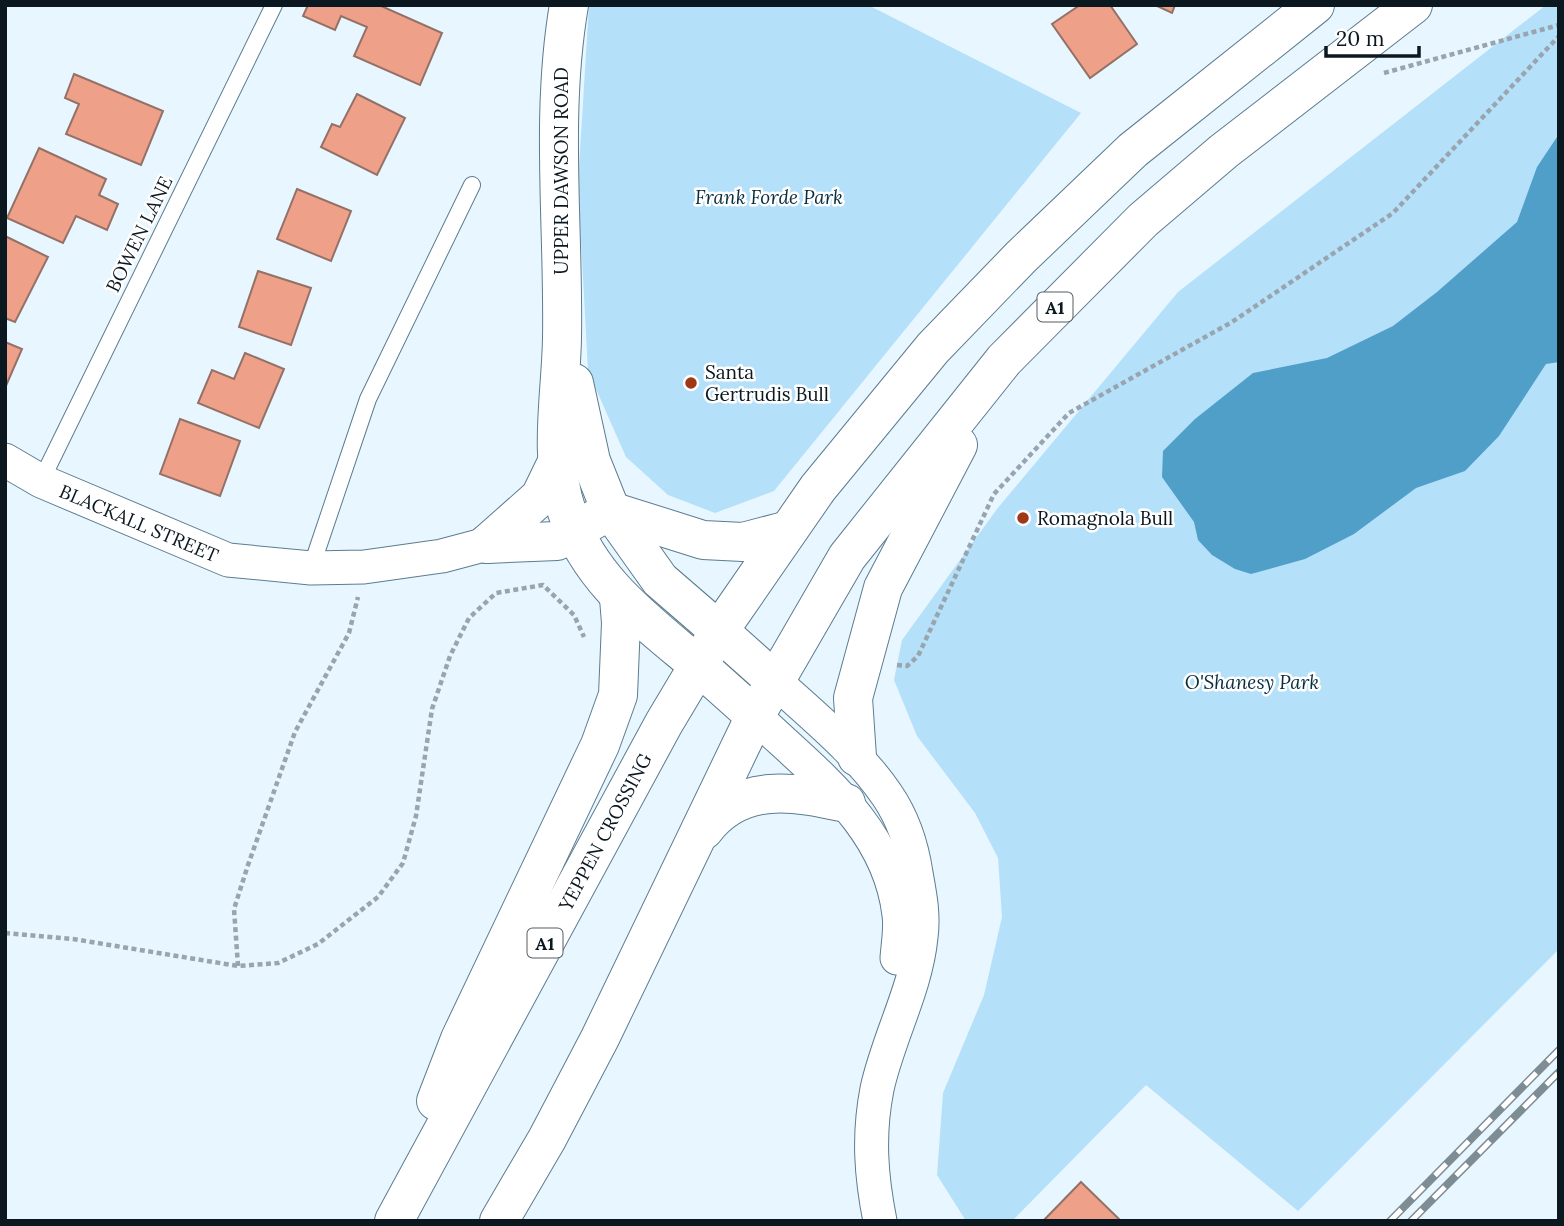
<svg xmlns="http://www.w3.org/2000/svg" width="1564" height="1226" viewBox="0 0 1564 1226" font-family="Lora,serif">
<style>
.green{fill:#b5e0f9}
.water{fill:#4f9fc9}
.building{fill:#efa089;stroke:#947167;stroke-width:2}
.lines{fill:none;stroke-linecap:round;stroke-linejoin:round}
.lane-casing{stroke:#5c7c8f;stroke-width:18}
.street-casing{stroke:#5c7c8f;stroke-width:35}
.secondary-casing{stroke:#5c7c8f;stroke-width:40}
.highway-casing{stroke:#5c7c8f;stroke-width:40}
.path{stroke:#98a5ae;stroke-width:4.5;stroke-dasharray:5 3.5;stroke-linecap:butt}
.lane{stroke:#fff;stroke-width:16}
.street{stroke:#fff;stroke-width:33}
.secondary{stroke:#fff;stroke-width:38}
.highway{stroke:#fff;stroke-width:38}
.rail-casing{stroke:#7e8c94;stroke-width:8}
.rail{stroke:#fff;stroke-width:5;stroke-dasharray:16;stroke-linecap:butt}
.poi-dot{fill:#9f3817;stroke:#fff;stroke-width:2.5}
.labels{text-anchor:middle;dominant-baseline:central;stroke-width:5;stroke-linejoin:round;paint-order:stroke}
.shield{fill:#fff;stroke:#545d63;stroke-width:2}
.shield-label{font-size:18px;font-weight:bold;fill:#0b1820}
.street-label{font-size:19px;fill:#0b1820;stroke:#fff}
.park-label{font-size:19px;font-style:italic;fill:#072d3f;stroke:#fff}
.poi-label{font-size:19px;fill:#0b1820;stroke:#fff;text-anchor:start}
</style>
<rect width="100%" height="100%" fill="#e8f6ff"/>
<!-- green -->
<g class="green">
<polygon points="589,5 868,5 1081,113 774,491 715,513 668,495 626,457 588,371 578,184"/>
<polygon points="1546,5 1559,5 1559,949 1298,1211 1146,1085 1012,1221 966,1221 937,1175 943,1093 984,995 1002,917 998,858 975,813 917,736 894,680 902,640 997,509 1178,292"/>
</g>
<!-- water -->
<polygon class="water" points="1559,134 1559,362 1546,364 1499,436 1465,471 1416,488 1354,534 1305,559 1251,574 1235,569 1212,555 1198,540 1194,522 1162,477 1163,451 1195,419 1253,373 1327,358 1393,326 1437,292 1517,222 1537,167"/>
<!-- building -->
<g class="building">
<polygon points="308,5 379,5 442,33 420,85 354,56 367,27 341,16 335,30 303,16"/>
<polygon points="1080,5 1110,5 1137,44 1090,78 1052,24"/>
<polygon points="1155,5 1175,5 1172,13"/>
<polygon points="74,74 163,111 141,165 66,134 79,104 65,98"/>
<polygon points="357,94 405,118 377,175 321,147 332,124 340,127"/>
<polygon points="39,148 106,179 99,195 118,204 107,230 76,216 63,243 7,218"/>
<polygon points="297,189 351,211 331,261 277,239"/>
<polygon points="5,236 48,257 15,322 5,318"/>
<polygon points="258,271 311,288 291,345 239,327"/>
<polygon points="5,342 22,349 5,388"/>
<polygon points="245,353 284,369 259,428 198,403 212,370 234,379"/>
<polygon points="180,419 240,441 220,496 160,474"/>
<polygon points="1081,1182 1120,1220 1043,1221"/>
</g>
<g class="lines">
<!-- lane casing -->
<g class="lane-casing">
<g id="lane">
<polyline points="41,481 274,5"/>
<polyline points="311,568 368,399 472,185"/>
</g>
</g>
<!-- street casing -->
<g class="street-casing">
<g id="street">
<polyline points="5,460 41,481 228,560 311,568 364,567 442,556 487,544"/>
<path d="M775 681C814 717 857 751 887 795 902 817 912 846 916 873 920 895 924 915 921 937 916 989 888 1038 877 1089 868 1135 871 1176 880 1221"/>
<path d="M755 716C815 773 889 826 899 915 901 928 898 944 897 958"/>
</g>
</g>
<!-- secondary casing -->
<g class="secondary-casing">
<g id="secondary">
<path d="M569 5C550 115 564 228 562 338 561 395 548 457 567 512 589 580 646 621 699 666"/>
<polyline points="574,383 591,461 611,511 660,580 719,631"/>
<polyline points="487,544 557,541 597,518"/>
<polyline points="487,544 540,497 556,464"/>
</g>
</g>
<!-- highway casing -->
<g class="highway-casing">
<g id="highway">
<polyline points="611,511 703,540 743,542 785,531"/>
<polyline points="719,631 775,681"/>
<polyline points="699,666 755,716"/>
<polyline points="857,757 853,698 883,588 958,445"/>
<path d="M704 830C741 781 795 792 846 803"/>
<polyline points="436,1101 460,1039 600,745 618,695 621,623 619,598"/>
<polyline points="394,1221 664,723 719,631 818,488 933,348 1021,257 1133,150 1315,5"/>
<polyline points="499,1221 547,1139 600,1038 755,716 847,557 1004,360 1143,220 1224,151 1413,5"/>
</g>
</g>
<!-- path -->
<g class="path">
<polyline points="1384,73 1559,25"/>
<polyline points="897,665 907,666 918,656 994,494 1069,413 1232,322 1393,213 1559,36"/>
<polyline points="5,933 73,939 238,966 278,963 318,944 378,897 403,863 416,816 432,709 450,656 469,618 496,593 543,585 574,615 584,637"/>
<polyline points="238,966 234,909 248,865 295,732 349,633 358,597"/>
</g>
<!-- lane -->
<use href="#lane" class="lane"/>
<!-- street -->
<use href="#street" class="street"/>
<!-- secondary -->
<use href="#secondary" class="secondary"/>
<!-- highway -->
<use href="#highway" class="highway"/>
<!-- rail casing -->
<g class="rail-casing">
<g id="rail">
<polyline points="1390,1221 1559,1050"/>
<polyline points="1411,1221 1559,1072"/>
</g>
</g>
<!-- rail -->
<use href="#rail" class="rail"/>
</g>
<!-- markers -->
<g class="poi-dot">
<circle cx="691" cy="383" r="7"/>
<circle cx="1023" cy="518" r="7"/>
</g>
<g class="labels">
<!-- shield labels -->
<g class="shield">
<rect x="1037.5" y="292.5" width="35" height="29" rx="5"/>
<rect x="527.5" y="928.5" width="35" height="29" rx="5"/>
</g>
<g class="shield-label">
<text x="1055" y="307">A1</text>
<text x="545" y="943">A1</text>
</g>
<!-- street labels -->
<g class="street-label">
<text transform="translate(561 171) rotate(-90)">UPPER DAWSON ROAD</text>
<text transform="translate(139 234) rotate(-64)">BOWEN LANE</text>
<text transform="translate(139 523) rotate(23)">BLACKALL STREET</text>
<text transform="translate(605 832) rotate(-62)">YEPPEN CROSSING</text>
</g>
<!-- park labels -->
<g class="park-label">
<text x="769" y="197">Frank Forde Park</text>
<text x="1252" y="682">O'Shanesy Park</text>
</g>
<!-- poi labels -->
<g class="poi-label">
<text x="705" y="372">Santa<tspan x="705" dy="22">Gertrudis Bull</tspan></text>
<text x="1037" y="518">Romagnola Bull</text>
</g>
</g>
<!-- border -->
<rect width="1564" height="1226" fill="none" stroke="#0b1820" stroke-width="14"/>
<!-- scale -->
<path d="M1326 46v10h93v-10" fill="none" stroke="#0b1820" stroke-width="3.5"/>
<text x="1336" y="46" font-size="21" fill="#0b1820" stroke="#ffffff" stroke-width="5" paint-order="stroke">20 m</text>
</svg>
